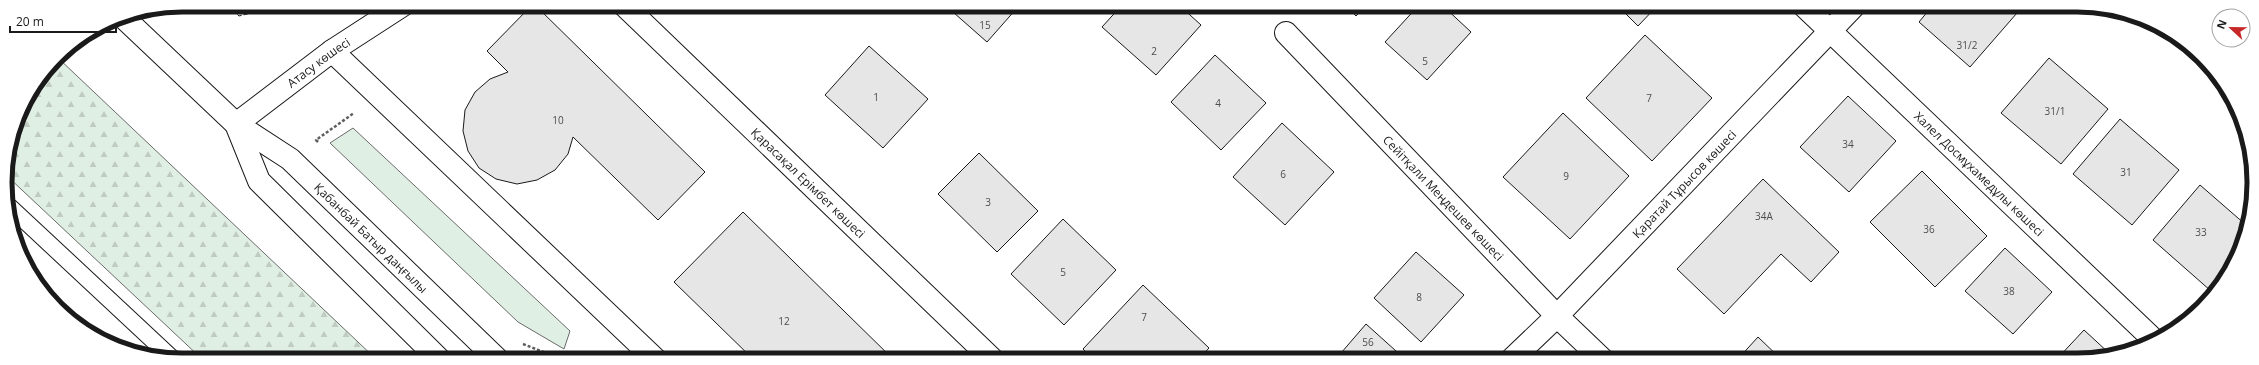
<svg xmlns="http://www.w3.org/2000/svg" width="2259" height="365" viewBox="0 0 2259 365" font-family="'Open Sans',sans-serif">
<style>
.green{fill:#e0efe3;stroke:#6a6a6a}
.forest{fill:url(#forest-firs);stroke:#6a6a6a}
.building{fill:#e6e6e6;stroke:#1a1a1a}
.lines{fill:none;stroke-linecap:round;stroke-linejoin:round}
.lane-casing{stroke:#1a1a1a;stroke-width:18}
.street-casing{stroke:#1a1a1a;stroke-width:24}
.secondary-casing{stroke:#1a1a1a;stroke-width:24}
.path{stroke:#5f5f5f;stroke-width:2.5;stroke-dasharray:3 2;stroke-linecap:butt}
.lane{stroke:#fff;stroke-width:16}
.street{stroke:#fff;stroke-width:22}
.secondary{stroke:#fff;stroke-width:22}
.fence{stroke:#1a1a1a;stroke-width:1;stroke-dasharray:5 2;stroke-linecap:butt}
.labels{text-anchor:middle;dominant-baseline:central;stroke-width:3;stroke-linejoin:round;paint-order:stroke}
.number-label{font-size:10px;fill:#4d4d4d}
.street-label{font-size:12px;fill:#1a1a1a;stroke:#fff}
.rim{fill:none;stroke:#1a1a1a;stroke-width:5}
</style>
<defs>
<pattern id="forest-firs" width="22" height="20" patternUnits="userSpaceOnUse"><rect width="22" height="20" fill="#e0efe3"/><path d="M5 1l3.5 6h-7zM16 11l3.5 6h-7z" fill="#c0ccc2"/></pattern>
</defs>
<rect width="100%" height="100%" fill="#fff"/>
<!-- green -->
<polygon class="green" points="353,128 570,331 564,349 518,322 330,143"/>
<!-- forest -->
<polygon class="forest" points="57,57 377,360 203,360 6,175 19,114"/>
<!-- building -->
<g class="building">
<polygon points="532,5 535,5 705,172 658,220 573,137 568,154 555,170 537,180 517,184 496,179 479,168 468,151 463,131 465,110 475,92 490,79 508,72 487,51"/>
<polygon points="945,5 1013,5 1017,8 987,42"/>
<polygon points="1122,5 1179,5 1201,25 1156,75 1102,27"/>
<polygon points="1346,5 1367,5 1356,16"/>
<polygon points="1419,5 1442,5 1471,32 1427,80 1385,42"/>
<polygon points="1617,5 1658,5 1638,26"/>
<polygon points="1933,5 2008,5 2017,13 1970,67 1919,22"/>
<polygon points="1645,35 1712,98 1652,161 1586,98"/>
<polygon points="869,46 928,99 883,148 825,95"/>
<polygon points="1215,55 1266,103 1221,150 1171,102"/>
<polygon points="2049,58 2108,109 2061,164 2001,113"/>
<polygon points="1848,96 1896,141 1849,192 1800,147"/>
<polygon points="1563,113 1629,176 1570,239 1503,177"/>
<polygon points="2120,119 2179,170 2132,225 2073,174"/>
<polygon points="1282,123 1334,172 1285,225 1233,177"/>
<polygon points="979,153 1038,211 997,252 938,194"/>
<polygon points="1922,171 1987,236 1935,287 1870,222"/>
<polygon points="1763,179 1839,252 1811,282 1781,254 1724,314 1677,269"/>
<polygon points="2200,185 2246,225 2236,261 2211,291 2153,240"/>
<polygon points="743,212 894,360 754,360 674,282"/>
<polygon points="1063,219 1116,270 1064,325 1011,274"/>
<polygon points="2005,248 2052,292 2013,334 1965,291"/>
<polygon points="1416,252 1464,295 1421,342 1374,298"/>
<polygon points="1143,285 1209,348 1198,360 1094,360 1083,349"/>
<polygon points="1366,324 1406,360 1335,360"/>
<polygon points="2084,330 2110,354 2088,360 2056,360"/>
<polygon points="1758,337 1782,360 1737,360"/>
</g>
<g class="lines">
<!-- lane casing -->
<g class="lane-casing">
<polyline id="lane" points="10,207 174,360"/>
</g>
<!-- street casing -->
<g class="street-casing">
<g id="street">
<path id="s1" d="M624 5 993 360"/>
<path id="s2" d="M1803 5 2155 341"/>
<path id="s3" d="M1286 33 1557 316 1603 360"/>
<polyline points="332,51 656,360"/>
<path id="s4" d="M236 124 332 51 403 5"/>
<path id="s5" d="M1511 360 1557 316 1855 5"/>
</g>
</g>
<!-- secondary casing -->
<g class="secondary-casing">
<g id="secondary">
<path id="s6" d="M123 17 236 124 290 159 498 360"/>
<polyline points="236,124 259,181 440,360"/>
</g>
</g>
<!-- path -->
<g class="path">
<polyline points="318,142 316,140 354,113"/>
<polyline points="523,344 564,360"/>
</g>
<!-- lane -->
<use href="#lane" class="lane"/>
<!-- street -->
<use href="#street" class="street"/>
<!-- secondary -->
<use href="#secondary" class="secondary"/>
<!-- fence -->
<polyline class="fence" points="227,5 239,16 283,5"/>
</g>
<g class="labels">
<!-- number labels -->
<g class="number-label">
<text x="985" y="25">15</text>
<text x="1967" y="45">31/2</text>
<text x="1154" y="51">2</text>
<text x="1425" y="61">5</text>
<text x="876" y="97">1</text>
<text x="1649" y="98">7</text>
<text x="1218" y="103">4</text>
<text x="2055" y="111">31/1</text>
<text x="558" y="120">10</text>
<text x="1848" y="144">34</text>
<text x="2126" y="172">31</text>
<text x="1283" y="174">6</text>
<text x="1566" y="176">9</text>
<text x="988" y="202">3</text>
<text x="1764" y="216">34А</text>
<text x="1929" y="229">36</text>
<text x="2201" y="232">33</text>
<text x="1063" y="272">5</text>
<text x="2009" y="291">38</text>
<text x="1419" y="297">8</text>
<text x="1144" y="317">7</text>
<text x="784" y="321">12</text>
<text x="1368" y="342">56</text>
</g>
<!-- street labels -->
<g class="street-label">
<text stroke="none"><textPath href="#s4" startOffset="103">Атасу көшесі</textPath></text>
<text stroke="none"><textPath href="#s2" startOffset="244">Халел Досмұхамедұлы көшесі</textPath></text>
<text stroke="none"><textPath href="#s1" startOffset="256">Қарасақал Ерімбет көшесі</textPath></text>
<text stroke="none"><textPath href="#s5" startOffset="247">Қаратай Тұрысов көшесі</textPath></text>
<text stroke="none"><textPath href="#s3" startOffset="228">Сейітқали Меңдешев көшесі</textPath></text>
<text stroke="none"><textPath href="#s6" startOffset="333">Қабанбай Батыр даңғылы</textPath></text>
</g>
</g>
<!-- crop -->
<path d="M0 0H2259V365H0ZM182 12H2077A170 170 0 0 1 2247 182V183A170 170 0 0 1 2077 353H182A170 170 0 0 1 12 183V182A170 170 0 0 1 182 12Z" fill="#fff" fill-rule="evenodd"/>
<path class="rim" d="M182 12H2077A170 170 0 0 1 2247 182V183A170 170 0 0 1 2077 353H182A170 170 0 0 1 12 183V182A170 170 0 0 1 182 12Z"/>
<!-- north arrow -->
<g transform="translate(2231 28) rotate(292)"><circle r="19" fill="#ffffff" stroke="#a3a3a3"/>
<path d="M0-3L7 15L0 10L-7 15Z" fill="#c62828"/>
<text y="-6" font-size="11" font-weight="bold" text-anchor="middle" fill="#1a1a1a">N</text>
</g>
<!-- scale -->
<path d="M10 26v6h106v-6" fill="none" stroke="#1a1a1a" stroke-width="2"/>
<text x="16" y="26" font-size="12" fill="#1a1a1a" stroke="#ffffff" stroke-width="3" paint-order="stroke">20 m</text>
</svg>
